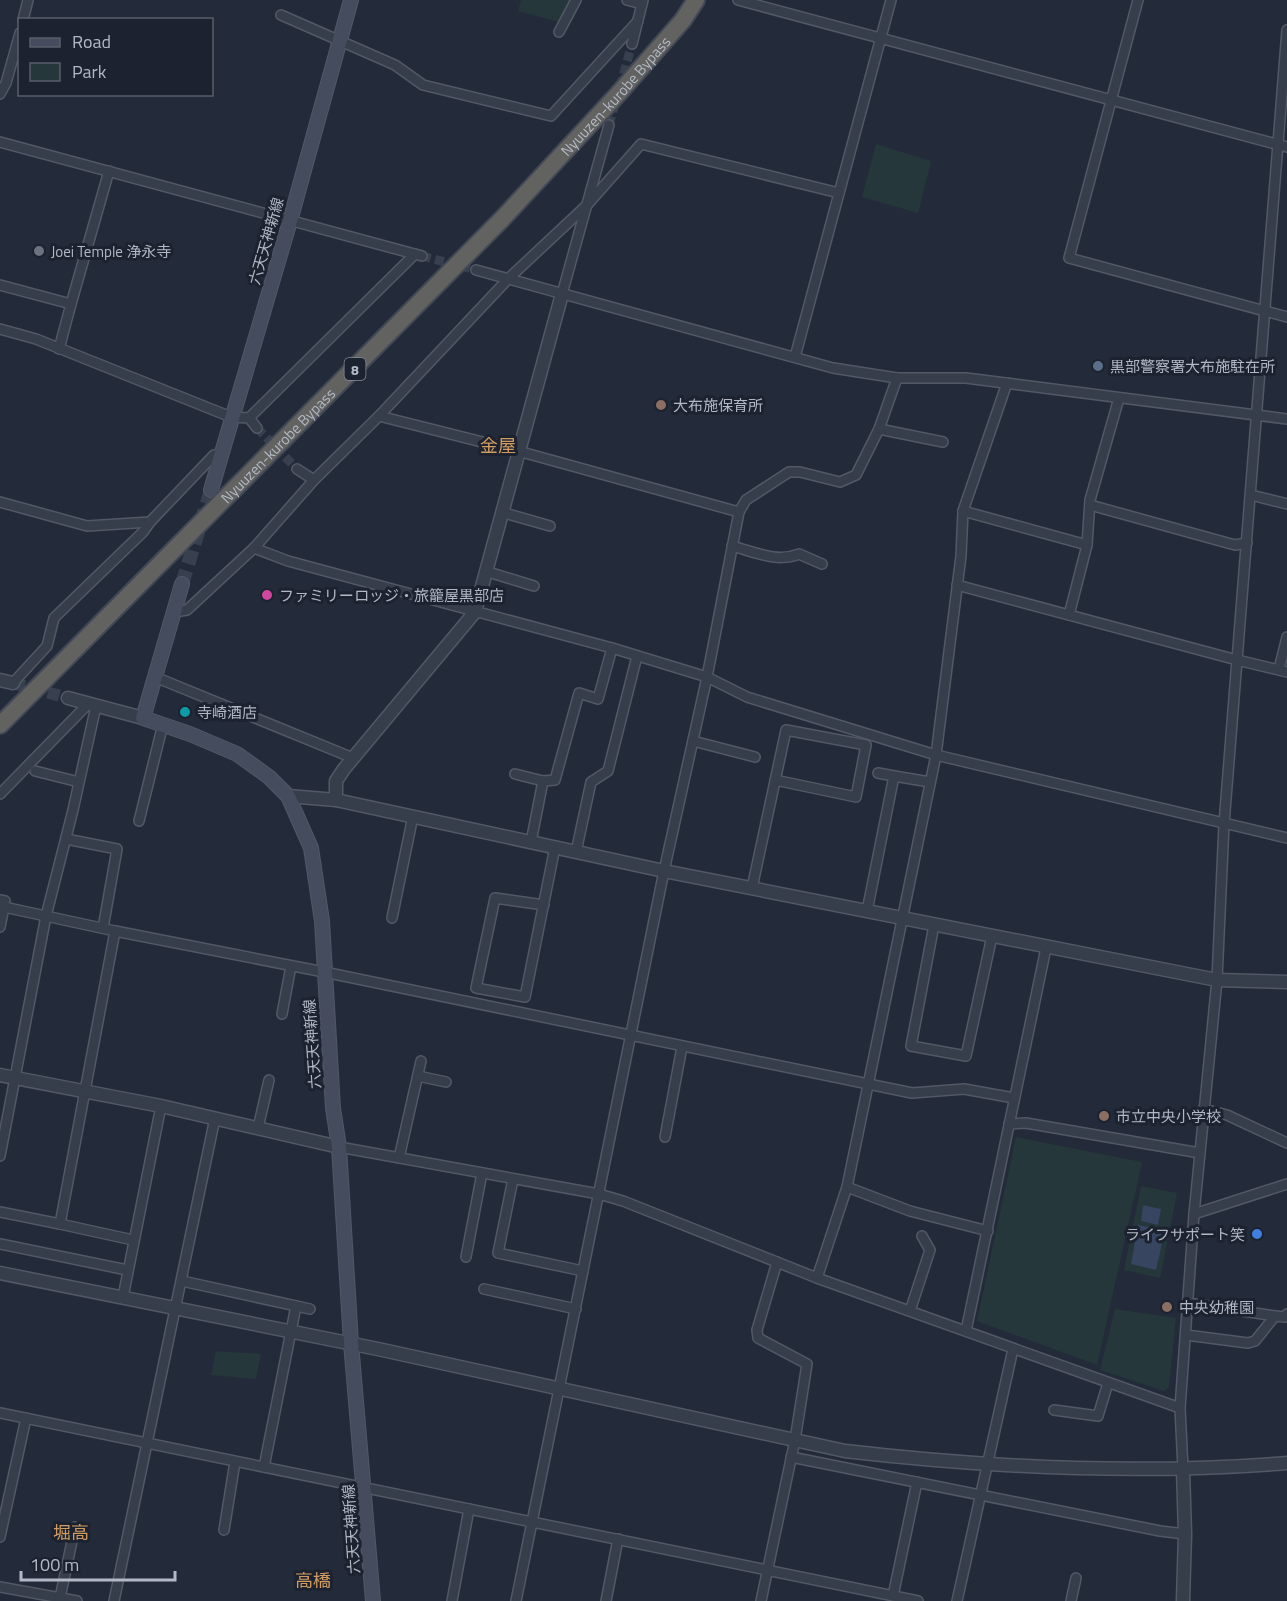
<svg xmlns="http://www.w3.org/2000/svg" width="1287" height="1601" viewBox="0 0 1287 1601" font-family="'Titillium Web','Noto Sans JP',sans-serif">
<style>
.green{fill:#25373b}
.water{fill:#374561}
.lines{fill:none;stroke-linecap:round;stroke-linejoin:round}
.minor-tunnel{stroke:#38404f;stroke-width:9;stroke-dasharray:9 4.5;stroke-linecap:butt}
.tertiary-tunnel{stroke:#38404f;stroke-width:12;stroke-dasharray:12 6;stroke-linecap:butt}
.secondary-tunnel{stroke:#38404f;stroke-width:14;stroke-dasharray:14 7;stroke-linecap:butt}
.minor-casing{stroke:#525865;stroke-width:12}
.tertiary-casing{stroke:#525865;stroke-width:15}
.secondary-casing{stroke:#525865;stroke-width:16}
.trunk-casing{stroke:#424855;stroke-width:20}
.minor{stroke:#363d4b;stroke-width:9}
.tertiary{stroke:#363d4b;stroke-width:12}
.secondary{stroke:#454c5d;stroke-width:14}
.trunk{stroke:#626260;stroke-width:16}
.worship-dot{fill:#6b7280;stroke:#1c222f;stroke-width:2}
.service-dot{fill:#5c6f8a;stroke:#1c222f;stroke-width:2}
.education-dot{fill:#8d6e63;stroke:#1c222f;stroke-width:2}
.hotel-dot{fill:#d1479c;stroke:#1c222f;stroke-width:2}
.culture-dot{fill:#0f9aa8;stroke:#1c222f;stroke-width:2}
.shop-dot{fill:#3f7fe0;stroke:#1c222f;stroke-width:2}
.labels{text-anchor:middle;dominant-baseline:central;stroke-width:6;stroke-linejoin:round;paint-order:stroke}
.shield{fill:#1c222f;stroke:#858b99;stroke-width:1.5}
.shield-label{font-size:14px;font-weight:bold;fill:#b2b8c6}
.street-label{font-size:15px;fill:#b2b8c6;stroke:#1c222f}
.poi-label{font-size:15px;fill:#b2b8c6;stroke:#1c222f;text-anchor:start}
.quarter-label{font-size:18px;fill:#d19c62;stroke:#1c222f}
</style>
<rect width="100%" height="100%" fill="#232b3a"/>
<!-- green -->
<g class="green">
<polygon points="521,0 571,0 559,22 518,11"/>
<polygon points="876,144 931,161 918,213 862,197"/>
<polygon points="1016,1137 1142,1162 1097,1365 977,1321"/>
<polygon points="1141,1186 1177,1193 1160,1278 1124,1270"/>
<polygon points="1115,1309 1176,1318 1169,1387 1164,1391 1100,1370"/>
<polygon points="216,1351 261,1354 256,1379 211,1375"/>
</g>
<!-- water -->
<g class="water">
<polygon points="1143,1205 1161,1209 1158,1225 1141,1221"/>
<polygon points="1138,1225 1165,1230 1156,1270 1131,1264"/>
</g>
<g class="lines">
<!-- minor-tunnel -->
<g class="minor-tunnel">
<polyline points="620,87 632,44"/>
<polyline points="609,125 616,101"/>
<polyline points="422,256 476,270"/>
<polyline points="257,428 297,469"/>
</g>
<!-- tertiary-tunnel -->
<polyline class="tertiary-tunnel" points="13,683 68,698"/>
<!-- secondary-tunnel -->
<polyline class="secondary-tunnel" points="182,584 211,490"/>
<!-- minor casing -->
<g class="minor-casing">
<g id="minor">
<polyline points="627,0 642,4"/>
<polyline points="738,0 1287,147"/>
<polyline points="1138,0 1069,258 1287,317"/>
<polyline points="281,15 395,65 423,85 551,116 638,21"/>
<polyline points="23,20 28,0"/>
<polyline points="559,32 576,0"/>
<polyline points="632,44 643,0"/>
<polyline points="0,94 6,83 20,33"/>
<polyline points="0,142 422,256"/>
<polyline points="476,270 833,368 897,378 966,378 1287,419"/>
<polyline points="0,285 71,304 109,171"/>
<polyline points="562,294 609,125"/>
<polyline points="0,329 36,339 231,417 249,418 257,428"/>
<polyline points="59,349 71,304"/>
<polyline points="795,357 891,0"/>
<polyline points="379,416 508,279 587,205 641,144 839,193"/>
<polyline points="249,418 415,254"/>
<polyline points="879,429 943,442"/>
<polyline points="297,469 314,480 379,416 518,451 739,512"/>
<polyline points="1251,495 1287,504"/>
<polyline points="0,502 87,526 150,522 214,455 221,456"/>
<polyline points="1090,505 1235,545 1247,543"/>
<polyline points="963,511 1087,545 1069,615"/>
<polyline points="501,512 550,526"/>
<polyline points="1087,545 1090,500 1119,398"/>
<path d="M732 546C755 552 777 563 799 554L822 564"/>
<polyline points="254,548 288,561 612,648 707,677 747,697 936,755 1287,838"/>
<polyline points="485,571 534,586"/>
<polyline points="957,585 1237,660 1287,672"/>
<polyline points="174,612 187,610 254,548 314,480"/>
<polyline points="1279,669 1287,637"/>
<polyline points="155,677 353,758"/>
<polyline points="13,683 47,646 54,618 143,532 150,522"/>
<polyline points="693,741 755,757"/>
<polyline points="35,771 79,782"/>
<polyline points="515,774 543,781 531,842"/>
<polyline points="894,776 930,782"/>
<polyline points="543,781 555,780 579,693 598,699 612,648"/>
<polyline points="0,794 88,704"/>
<polyline points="139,821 163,724"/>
<polyline points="66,839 117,849 103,928"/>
<polyline points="576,852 591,782 608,771 637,656"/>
<polyline points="752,888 786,730 866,745 856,797 775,780"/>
<polyline points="0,900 5,901 4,907 115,931 60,1224 133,1240"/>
<polyline points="544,905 495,898 476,988 525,997 555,847"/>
<polyline points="867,911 894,776 878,773"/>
<polyline points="392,918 413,816"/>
<polyline points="934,925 911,1046 966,1056 992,936"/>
<polyline points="0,927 4,907"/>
<polyline points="115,931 324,972 912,1093 964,1089 1014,1098"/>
<polyline points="282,1014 291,966"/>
<polyline points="418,1076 446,1082"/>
<polyline points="1203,1109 1227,1115 1287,1143"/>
<polyline points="1009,1124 1026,1123 1200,1153"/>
<polyline points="258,1128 269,1080"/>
<polyline points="665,1137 682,1047"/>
<polyline points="339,1147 599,1194 623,1201 817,1278 1180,1408"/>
<polyline points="0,1156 46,916 73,810 96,706"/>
<polyline points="399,1158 421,1061"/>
<polyline points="513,1179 498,1253 583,1271"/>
<polyline points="847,1187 910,1211 988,1231"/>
<polyline points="0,1212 60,1224"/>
<polyline points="1194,1214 1287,1184"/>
<polyline points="0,1244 127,1270"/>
<polyline points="466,1257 482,1173"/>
<polyline points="817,1278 847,1187 936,755 961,556 963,511 1007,383"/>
<polyline points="182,1281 310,1309"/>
<polyline points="484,1289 576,1309"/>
<polyline points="123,1297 161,1106"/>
<polyline points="910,1311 930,1250 922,1236"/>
<polyline points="1275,1316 1285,1317 1287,1314"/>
<polyline points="966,1331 1046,948"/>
<polyline points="1186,1335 1248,1343 1255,1341 1275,1316 1188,1303"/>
<polyline points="1054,1410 1098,1416 1108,1383"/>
<polyline points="0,1413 918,1601"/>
<polyline points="791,1457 1160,1531 1185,1534"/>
<polyline points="264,1467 296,1306"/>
<polyline points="1183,1469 1180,1408 1194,1214 1217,980 1224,824 1287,30"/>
<polyline points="224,1530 235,1462"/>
<polyline points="0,1537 26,1418"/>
<polyline points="0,1587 77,1601"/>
<polyline points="893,1596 917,1482"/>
<polyline points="60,1598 75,1527"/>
<polyline points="114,1601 215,1118"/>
<polyline points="452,1601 469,1509"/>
<polyline points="516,1601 664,871 707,677 739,512 746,500 789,472 800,472 840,482 856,475 879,429 897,378"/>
<polyline points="606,1601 618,1539"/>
<polyline points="761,1601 795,1440 807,1364 758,1338 757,1330 777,1262"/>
<polyline points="957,1601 1013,1349"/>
<polyline points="1071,1601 1076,1578"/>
</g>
</g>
<!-- tertiary casing -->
<g class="tertiary-casing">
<g id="tertiary">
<polyline points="0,680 13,683"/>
<polyline points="68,698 143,718"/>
<polyline points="288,796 336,800 664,871 1217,980 1287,982"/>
<polyline points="336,800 336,781 344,769 475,612 562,294"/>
<polyline points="0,1075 161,1106 339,1147"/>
<path d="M0 1273 378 1349 845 1451C992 1468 1139 1475 1287 1463"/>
<polyline points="1183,1601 1185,1534 1183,1469"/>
</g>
</g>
<!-- secondary casing -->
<g class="secondary-casing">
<g id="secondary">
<polyline points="211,490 290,221 351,0"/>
<polyline points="182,584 143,718 190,734 237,754 269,777 288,796 311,848 322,921 333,1108 339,1147 351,1343 373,1601"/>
</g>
</g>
<!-- trunk casing -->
<g class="trunk-casing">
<g id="trunk">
<path id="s1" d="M0 725 503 218 619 93 683 20 696 0"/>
</g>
</g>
<!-- minor -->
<use href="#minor" class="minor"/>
<!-- tertiary -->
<use href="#tertiary" class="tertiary"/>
<!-- secondary -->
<use href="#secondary" class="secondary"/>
<!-- trunk -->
<use href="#trunk" class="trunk"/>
</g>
<!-- markers -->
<circle class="worship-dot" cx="39" cy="251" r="6"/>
<circle class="service-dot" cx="1098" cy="366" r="6"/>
<g class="education-dot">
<circle cx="661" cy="405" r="6"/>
<circle cx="1104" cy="1116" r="6"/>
<circle cx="1167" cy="1307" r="6"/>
</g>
<circle class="hotel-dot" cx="267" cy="595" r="6"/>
<circle class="culture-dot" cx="185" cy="712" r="6"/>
<circle class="shop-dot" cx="1257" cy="1234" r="6"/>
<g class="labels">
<!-- shield labels -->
<rect class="shield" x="344.5" y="358" width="21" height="22" rx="4.5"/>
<g class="shield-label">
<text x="355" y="369">8</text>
</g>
<!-- street labels -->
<g class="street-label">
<text stroke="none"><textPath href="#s1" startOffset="880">Nyuuzen-kurobe Bypass</textPath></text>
<text transform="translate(266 241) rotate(-74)">六天天神新線</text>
<text stroke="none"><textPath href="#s1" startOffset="394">Nyuuzen-kurobe Bypass</textPath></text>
<text transform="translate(312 1044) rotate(-94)">六天天神新線</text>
<text transform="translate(351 1529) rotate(-94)">六天天神新線</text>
</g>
<!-- poi labels -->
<g class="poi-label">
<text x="51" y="251">Joei Temple 浄永寺</text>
<text x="1110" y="366">黒部警察署大布施駐在所</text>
<text x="673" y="405">大布施保育所</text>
<text x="279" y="595">ファミリーロッジ・旅籠屋黒部店</text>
<text x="197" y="712">寺崎酒店</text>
<text x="1116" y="1116">市立中央小学校</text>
<text x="1245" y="1234" text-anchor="end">ライフサポート笑</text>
<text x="1179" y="1307">中央幼稚園</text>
</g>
<!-- quarter labels -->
<g class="quarter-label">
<text x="498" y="445">金屋</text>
<text x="71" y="1532">堀高</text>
<text x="313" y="1580">高橋</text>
</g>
</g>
<!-- legend -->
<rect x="18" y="18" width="195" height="78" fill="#1c222f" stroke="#585e6b" stroke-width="1.5"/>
<rect x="30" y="38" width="30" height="9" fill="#454c5d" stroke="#585e6b" stroke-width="1.5"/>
<text x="72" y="48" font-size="18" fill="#b2b8c6">Road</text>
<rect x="30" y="63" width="30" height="18" fill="#25373b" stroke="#585e6b" stroke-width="1.5"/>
<text x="72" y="78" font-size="18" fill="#b2b8c6">Park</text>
<!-- scale -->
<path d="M21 1571v9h154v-9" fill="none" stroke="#b2b8c6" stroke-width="3"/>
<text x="30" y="1571" font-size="18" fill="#b2b8c6" stroke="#1c222f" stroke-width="4.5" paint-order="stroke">100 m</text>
</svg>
